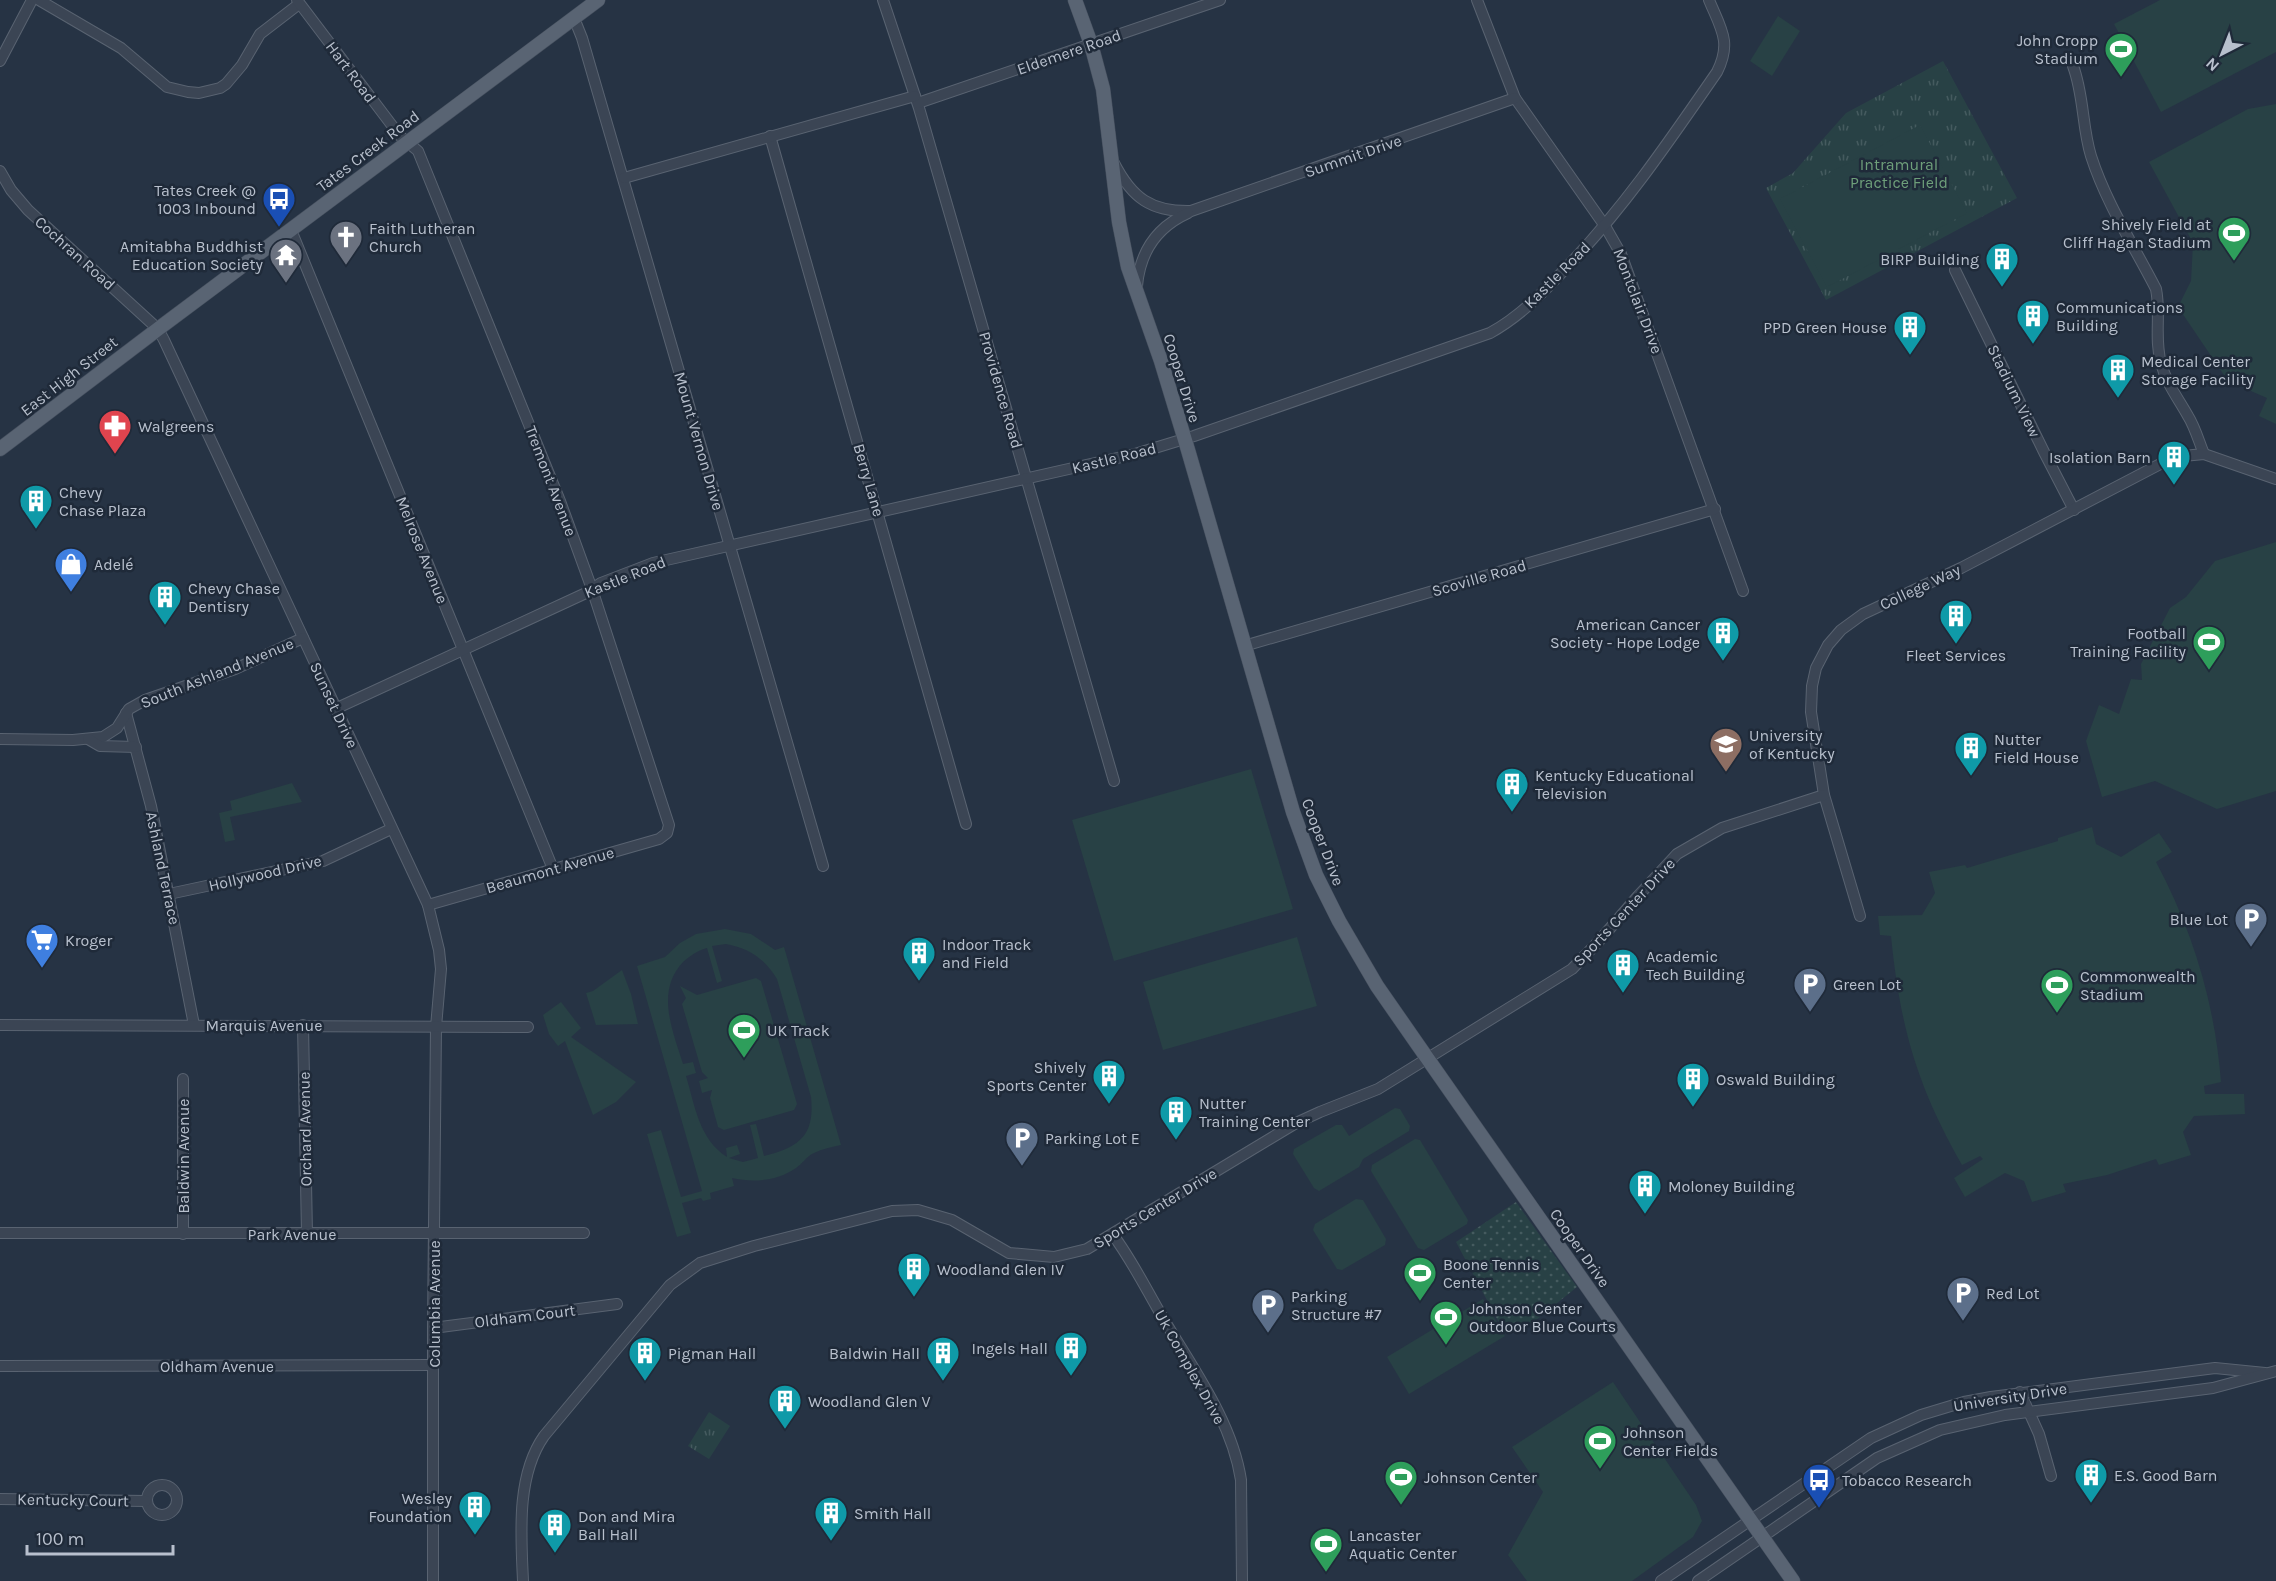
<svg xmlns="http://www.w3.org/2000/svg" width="2276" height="1581" viewBox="0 0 2276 1581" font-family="Karla,sans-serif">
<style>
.grass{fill:url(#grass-dots)}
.park{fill:url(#park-tufts)}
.garden{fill:#284145;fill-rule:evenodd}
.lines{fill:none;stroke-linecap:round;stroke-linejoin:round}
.minor-casing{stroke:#596371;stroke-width:12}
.major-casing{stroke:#444e5d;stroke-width:15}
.minor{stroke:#3b4554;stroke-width:10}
.major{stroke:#596473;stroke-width:14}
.labels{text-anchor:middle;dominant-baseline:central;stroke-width:5;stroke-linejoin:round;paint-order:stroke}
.poi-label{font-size:16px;fill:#b8c0cd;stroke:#1f2a39;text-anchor:start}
.street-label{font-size:16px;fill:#b8c0cd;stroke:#1f2a39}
.park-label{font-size:16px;fill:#6e9f7a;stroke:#1f2a39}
</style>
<defs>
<pattern id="grass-dots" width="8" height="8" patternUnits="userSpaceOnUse" patternTransform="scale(1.5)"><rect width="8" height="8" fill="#284145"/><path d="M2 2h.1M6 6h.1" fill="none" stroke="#455b5f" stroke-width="1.8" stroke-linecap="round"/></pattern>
<pattern id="park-tufts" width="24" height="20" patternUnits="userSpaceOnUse" patternTransform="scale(1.5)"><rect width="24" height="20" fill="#284145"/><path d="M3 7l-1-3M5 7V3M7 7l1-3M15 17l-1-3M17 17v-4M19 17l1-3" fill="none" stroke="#455b5f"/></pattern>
</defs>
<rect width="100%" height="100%" fill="#263344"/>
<!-- grass -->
<polygon class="grass" points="1516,1202 1577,1287 1535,1321 1505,1334 1456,1242"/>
<!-- park -->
<g class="park">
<polygon points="1943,61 2017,198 1826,300 1766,188 1793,173 1846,113"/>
<polygon points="709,1412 730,1426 709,1459 688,1446"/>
</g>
<!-- garden -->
<g class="garden">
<polygon points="2160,0 2276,0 2276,52 2161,112 2114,24"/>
<polygon points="1778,16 1800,31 1772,76 1750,61"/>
<polygon points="2276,104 2276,424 2259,416 2267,398 2228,381 2178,307 2191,281 2193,243 2149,162 2248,109"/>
<polygon points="1920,125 1967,213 1827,287 1780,199"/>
<polygon points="2276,542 2276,791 2217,809 2155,781 2102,797 2086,741 2099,705 2119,714 2131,679 2142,680 2141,664 2170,608 2186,597 2215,561"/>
<polygon points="1251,769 1293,909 1114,961 1072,820"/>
<polygon points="292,783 302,802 230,817 235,840 225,842 219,813 232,810 230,801"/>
<path d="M2092 827 2096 844 2121 857 2159 833 2172 852 2156 862C2193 931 2215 1004 2221 1082L2204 1086 2205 1094H2244L2245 1114 2194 1116 2183 1132 2191 1155 2159 1165 2156 1159 2107 1175 2063 1184 2066 1192 2032 1202 2024 1181 2005 1173 1965 1197 1954 1178 1983 1159 1980 1156 1962 1165C1917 1086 1900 1027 1891 936L1880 935 1878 916 1922 915 1935 893 1929 872 1965 865 1967 868 2058 841V838Z"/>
<path d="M725 929 751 934 775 950 784 947 841 1145C832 1147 822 1149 814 1153 807 1156 802 1164 796 1168 777 1181 754 1183 732 1178L734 1186 710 1193 711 1199 703 1201 701 1198 682 1203 691 1233 677 1237 647 1134 661 1130 681 1197 702 1191 637 966 665 957 680 943 696 934ZM726 944C749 948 765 959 777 979L811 1097C815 1136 799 1147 764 1156L756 1124 750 1125 758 1158 743 1162 729 1158 740 1154 737 1145 726 1148 727 1157C699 1139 695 1106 686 1076L696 1073 693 1062 683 1064C673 1031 655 992 683 962 690 956 698 950 707 948L717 983 722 981 712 946Z"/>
<polygon points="1297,937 1317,1006 1163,1050 1143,982"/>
<polygon points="622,970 631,994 638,1024 596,1025 586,993 593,991"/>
<polygon points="756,978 761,981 797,1104 794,1110 724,1130 718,1127 710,1098 712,1090 702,1093 699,1081 708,1078 702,1072 682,1004 686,998 680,986 697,995"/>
<polygon points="561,1002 581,1028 571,1037 636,1082 616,1102 593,1115 565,1041 558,1046 549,1034 543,1015"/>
<polygon points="1395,1108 1400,1109 1410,1126 1409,1131 1363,1159 1359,1167 1319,1191 1314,1188 1293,1154 1294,1149 1336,1125 1342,1125 1349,1136"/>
<polygon points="1415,1139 1420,1140 1468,1220 1467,1224 1424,1250 1418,1248 1371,1171 1372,1165"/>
<polygon points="1356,1199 1363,1200 1386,1239 1385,1245 1342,1270 1337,1269 1313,1230 1315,1224"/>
<polygon points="1483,1299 1505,1336 1409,1394 1387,1357"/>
<polygon points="1613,1382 1696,1505 1702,1521 1693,1537 1632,1581 1527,1581 1508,1555 1543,1492 1512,1447"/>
</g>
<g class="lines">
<!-- minor casing -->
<g class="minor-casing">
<g id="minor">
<polyline points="39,0 121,48 167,87 188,92 199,93 220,88 226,84 242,65 260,34 299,4"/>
<polyline points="297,0 400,136 418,151 560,501 592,589 669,825 667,833 659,839 428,905"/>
<polyline points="883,0 919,108 1114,781"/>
<polyline points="1477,0 1515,98 1605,226 1621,254 1743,591"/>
<polyline points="574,18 582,38 823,866"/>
<polyline points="0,61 32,0"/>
<path d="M2073 66C2084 95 2082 127 2091 156 2106 203 2134 246 2156 289 2161 313 2154 339 2161 363 2166 383 2178 398 2188 416 2195 427 2199 442 2204 454"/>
<polyline points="918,103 1220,0"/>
<polyline points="770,136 966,824"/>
<path d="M1114 163C1132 198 1151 212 1191 211L1515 98"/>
<polyline points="0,171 11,190 28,210 158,329 164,340 428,905 439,950 441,969 436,1027 433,1328 433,1581"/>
<polyline points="624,178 915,96"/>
<polyline points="291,230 553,869"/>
<polyline points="1955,270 2045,454 2074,510"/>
<path d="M1137 286C1140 252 1157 227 1188 213"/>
<polyline points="1244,646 1715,509"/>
<path d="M335 709 586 593 601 583 653 563 1135 454 1194 436 1490 333C1519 317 1543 293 1566 268 1624 208 1670 140 1717 72 1732 42 1721 29 1709 0"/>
<polyline points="126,713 151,806 194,1025"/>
<polyline points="0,739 73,740 103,737 117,728 129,709 145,700 235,669 303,638"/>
<polyline points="88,739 100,746 136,747"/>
<polyline points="169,894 323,861 391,829"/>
<polyline points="1860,916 1824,795 1811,712 1812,686 1816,668 1828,645 1841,630 1863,614 1961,568 2166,461 2183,456 2204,454 2276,479"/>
<polyline points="0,1025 528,1027"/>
<polyline points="303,1025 307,1234"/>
<polyline points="183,1079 183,1234"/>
<polyline points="0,1233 584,1233"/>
<path d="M1113 1235C1132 1260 1147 1291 1163 1318 1193 1369 1232 1421 1241 1480L1242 1581"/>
<polyline points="433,1328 617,1304"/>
<polyline points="0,1366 434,1365"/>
<polyline points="2020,1392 2039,1434 2051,1476"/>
<circle cx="162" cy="1500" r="15"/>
<polyline points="0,1499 146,1501"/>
<path d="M523 1581C521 1535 516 1476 544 1436L670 1285 700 1263 754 1246 892 1211 918 1210 952 1220 1009 1253 1054 1257 1087 1249 1296 1123 1320 1112 1378 1089 1572 969 1599 941 1638 896 1677 854 1722 828 1824 795"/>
<polyline points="1661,1581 1871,1438 1921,1415 1964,1402 1991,1397 2215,1368 2265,1373"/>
<polyline points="1698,1581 1877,1458 1940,1430 2005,1415 2213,1388 2276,1371"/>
</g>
</g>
<!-- major casing -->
<g class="major-casing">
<g id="major">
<polyline points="1075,0 1091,44 1103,89 1119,222 1128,267 1161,361 1188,450 1293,812 1316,875 1339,921 1377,986 1418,1045 1793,1581"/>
<polyline points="0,449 158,329 598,0"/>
</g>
</g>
<!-- minor -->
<use href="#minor" class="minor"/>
<!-- major -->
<use href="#major" class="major"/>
</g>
<!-- icons -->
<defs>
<g id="stadium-pin" transform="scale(1.725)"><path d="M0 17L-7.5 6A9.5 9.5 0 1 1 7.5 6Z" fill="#2e9e5b" stroke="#1f2a39"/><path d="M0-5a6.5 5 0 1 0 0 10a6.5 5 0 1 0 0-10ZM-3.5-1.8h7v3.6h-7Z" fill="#fff"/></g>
<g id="bus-pin" transform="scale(1.725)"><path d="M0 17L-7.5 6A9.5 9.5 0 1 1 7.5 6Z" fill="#1a4fb4" stroke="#1f2a39"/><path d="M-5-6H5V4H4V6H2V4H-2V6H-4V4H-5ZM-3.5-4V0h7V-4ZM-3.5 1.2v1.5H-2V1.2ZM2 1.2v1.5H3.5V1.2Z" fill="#fff"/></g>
<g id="church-pin" transform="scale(1.725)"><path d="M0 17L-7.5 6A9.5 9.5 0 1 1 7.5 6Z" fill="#6b7280" stroke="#1f2a39"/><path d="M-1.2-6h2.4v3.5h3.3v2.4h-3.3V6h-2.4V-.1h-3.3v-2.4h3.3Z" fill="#fff"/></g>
<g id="temple-pin" transform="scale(1.725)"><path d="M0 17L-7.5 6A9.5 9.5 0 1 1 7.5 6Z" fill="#6b7280" stroke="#1f2a39"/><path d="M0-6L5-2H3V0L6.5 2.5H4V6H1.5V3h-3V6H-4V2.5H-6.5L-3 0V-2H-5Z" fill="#fff"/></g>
<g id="building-pin" transform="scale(1.725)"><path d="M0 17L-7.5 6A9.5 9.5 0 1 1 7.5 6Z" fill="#0f9aa8" stroke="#1f2a39"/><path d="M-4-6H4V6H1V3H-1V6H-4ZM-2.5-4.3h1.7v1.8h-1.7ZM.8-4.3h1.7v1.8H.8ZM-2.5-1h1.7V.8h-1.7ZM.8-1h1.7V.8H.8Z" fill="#fff"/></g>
<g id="pharmacy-pin" transform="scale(1.725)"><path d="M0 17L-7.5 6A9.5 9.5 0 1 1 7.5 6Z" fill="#e0444e" stroke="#1f2a39"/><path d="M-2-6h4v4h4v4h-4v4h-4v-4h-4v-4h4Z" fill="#fff"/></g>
<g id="shop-pin" transform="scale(1.725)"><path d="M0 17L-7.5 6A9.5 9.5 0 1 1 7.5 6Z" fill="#3f7fe0" stroke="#1f2a39"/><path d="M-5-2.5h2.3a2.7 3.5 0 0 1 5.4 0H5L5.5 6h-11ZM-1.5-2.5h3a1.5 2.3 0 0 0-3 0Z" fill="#fff"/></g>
<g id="university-pin" transform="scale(1.725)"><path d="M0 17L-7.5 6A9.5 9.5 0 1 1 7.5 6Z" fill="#8d6e63" stroke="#1f2a39"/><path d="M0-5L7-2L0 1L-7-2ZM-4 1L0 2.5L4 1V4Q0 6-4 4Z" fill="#fff"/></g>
<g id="parking-pin" transform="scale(1.725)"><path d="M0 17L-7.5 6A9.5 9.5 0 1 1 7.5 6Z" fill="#5c6f8a" stroke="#1f2a39"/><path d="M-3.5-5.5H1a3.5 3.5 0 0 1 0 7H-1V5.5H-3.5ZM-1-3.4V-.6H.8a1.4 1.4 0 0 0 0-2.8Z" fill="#fff"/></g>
<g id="supermarket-pin" transform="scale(1.725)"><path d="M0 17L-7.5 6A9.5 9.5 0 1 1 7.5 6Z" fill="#3f7fe0" stroke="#1f2a39"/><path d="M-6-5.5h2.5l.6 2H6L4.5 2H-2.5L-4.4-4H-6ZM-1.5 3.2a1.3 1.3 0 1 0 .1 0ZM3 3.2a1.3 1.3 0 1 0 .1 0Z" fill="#fff"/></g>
</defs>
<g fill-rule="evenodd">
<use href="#stadium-pin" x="2121" y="49"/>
<use href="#bus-pin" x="279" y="199"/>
<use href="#stadium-pin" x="2234" y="233"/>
<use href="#church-pin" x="346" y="237"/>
<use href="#temple-pin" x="286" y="255"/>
<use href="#building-pin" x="2002" y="259"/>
<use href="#building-pin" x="2033" y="316"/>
<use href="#building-pin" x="1910" y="327"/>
<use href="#building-pin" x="2118" y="370"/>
<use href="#pharmacy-pin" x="115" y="426"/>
<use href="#building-pin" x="2174" y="457"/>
<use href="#building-pin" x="36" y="501"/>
<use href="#shop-pin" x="71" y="564"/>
<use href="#building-pin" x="165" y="597"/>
<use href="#building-pin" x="1956" y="616"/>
<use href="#building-pin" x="1723" y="633"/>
<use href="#stadium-pin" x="2209" y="642"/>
<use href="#university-pin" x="1726" y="744"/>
<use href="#building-pin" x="1971" y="748"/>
<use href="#building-pin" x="1512" y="784"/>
<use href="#parking-pin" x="2251" y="919"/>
<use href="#supermarket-pin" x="42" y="940"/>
<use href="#building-pin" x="919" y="953"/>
<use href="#building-pin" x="1623" y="965"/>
<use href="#parking-pin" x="1810" y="984"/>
<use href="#stadium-pin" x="2057" y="985"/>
<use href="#stadium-pin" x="744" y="1030"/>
<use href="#building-pin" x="1109" y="1076"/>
<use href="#building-pin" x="1693" y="1079"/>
<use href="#building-pin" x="1176" y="1112"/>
<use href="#parking-pin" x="1022" y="1138"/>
<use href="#building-pin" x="1645" y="1186"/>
<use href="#building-pin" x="914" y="1269"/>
<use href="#stadium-pin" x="1420" y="1273"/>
<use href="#parking-pin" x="1963" y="1293"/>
<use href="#parking-pin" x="1268" y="1305"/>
<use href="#stadium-pin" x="1446" y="1317"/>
<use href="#building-pin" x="1071" y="1348"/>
<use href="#building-pin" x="645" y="1353"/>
<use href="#building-pin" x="943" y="1353"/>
<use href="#building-pin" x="785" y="1401"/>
<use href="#stadium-pin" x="1600" y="1441"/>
<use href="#building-pin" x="2091" y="1475"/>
<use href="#stadium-pin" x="1401" y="1477"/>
<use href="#bus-pin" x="1819" y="1480"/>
<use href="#building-pin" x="475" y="1507"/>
<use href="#building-pin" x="831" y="1513"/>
<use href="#building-pin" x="555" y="1525"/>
<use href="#stadium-pin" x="1326" y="1544"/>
</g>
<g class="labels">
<!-- poi labels -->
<g class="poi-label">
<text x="2098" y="40" text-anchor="end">John Cropp<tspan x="2098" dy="18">Stadium</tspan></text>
<text x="256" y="190" text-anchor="end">Tates Creek @<tspan x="256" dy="18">1003 Inbound</tspan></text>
<text x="2211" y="224" text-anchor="end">Shively Field at<tspan x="2211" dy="18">Cliff Hagan Stadium</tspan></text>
<text x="369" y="228">Faith Lutheran<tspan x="369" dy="18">Church</tspan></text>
<text x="263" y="246" text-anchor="end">Amitabha Buddhist<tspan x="263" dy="18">Education Society</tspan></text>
<text x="1979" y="259" text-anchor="end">BIRP Building</text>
<text x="2056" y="307">Communications<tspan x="2056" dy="18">Building</tspan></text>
<text x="1887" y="327" text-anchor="end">PPD Green House</text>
<text x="2141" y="361">Medical Center<tspan x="2141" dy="18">Storage Facility</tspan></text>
<text x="138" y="426">Walgreens</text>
<text x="2151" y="457" text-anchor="end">Isolation Barn</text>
<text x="59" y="492">Chevy<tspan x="59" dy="18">Chase Plaza</tspan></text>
<text x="94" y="564">Adelé</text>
<text x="188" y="588">Chevy Chase<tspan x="188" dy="18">Dentisry</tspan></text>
<text x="1700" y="624" text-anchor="end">American Cancer<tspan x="1700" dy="18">Society - Hope Lodge</tspan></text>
<text x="2186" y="633" text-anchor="end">Football<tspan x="2186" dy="18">Training Facility</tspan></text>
<text x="1956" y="655" text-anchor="middle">Fleet Services</text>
<text x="1749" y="735">University<tspan x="1749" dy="18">of Kentucky</tspan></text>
<text x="1994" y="739">Nutter<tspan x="1994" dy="18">Field House</tspan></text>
<text x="1535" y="775">Kentucky Educational<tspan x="1535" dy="18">Television</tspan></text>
<text x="2228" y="919" text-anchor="end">Blue Lot</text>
<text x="65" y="940">Kroger</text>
<text x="942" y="944">Indoor Track<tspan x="942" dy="18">and Field</tspan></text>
<text x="1646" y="956">Academic<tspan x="1646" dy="18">Tech Building</tspan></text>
<text x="2080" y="976">Commonwealth<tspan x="2080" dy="18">Stadium</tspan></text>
<text x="1833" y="984">Green Lot</text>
<text x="767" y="1030">UK Track</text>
<text x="1086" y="1067" text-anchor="end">Shively<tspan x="1086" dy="18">Sports Center</tspan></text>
<text x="1716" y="1079">Oswald Building</text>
<text x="1199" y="1103">Nutter<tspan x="1199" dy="18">Training Center</tspan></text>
<text x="1045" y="1138">Parking Lot E</text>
<text x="1668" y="1186">Moloney Building</text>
<text x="1443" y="1264">Boone Tennis<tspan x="1443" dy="18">Center</tspan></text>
<text x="937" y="1269">Woodland Glen IV</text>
<text x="1986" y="1293">Red Lot</text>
<text x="1291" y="1296">Parking<tspan x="1291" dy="18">Structure #7</tspan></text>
<text x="1469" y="1308">Johnson Center<tspan x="1469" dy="18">Outdoor Blue Courts</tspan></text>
<text x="1048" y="1348" text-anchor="end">Ingels Hall</text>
<text x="668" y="1353">Pigman Hall</text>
<text x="920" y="1353" text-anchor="end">Baldwin Hall</text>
<text x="808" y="1401">Woodland Glen V</text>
<text x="1623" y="1432">Johnson<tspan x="1623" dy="18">Center Fields</tspan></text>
<text x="2114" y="1475">E.S. Good Barn</text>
<text x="1424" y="1477">Johnson Center</text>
<text x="1842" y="1480">Tobacco Research</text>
<text x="452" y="1498" text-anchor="end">Wesley<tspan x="452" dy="18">Foundation</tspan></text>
<text x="854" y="1513">Smith Hall</text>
<text x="578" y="1516">Don and Mira<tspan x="578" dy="18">Ball Hall</tspan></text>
<text x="1349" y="1535">Lancaster<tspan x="1349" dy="18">Aquatic Center</tspan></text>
</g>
<!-- street labels -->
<g class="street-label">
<text transform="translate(1069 52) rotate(-19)">Eldemere Road</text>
<text transform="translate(351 72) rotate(53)">Hart Road</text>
<text transform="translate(368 151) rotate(-37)">Tates Creek Road</text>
<text transform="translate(1353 156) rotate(-19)">Summit Drive</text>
<text transform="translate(75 253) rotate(42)">Cochran Road</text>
<text transform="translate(1557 275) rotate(-45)">Kastle Road</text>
<text transform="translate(1638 301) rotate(69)">Montclair Drive</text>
<text transform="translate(69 376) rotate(-38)">East High Street</text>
<text transform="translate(1182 378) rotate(73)">Cooper Drive</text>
<text transform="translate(1001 390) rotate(74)">Providence Road</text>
<text transform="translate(2014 391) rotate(64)">Stadium View</text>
<text transform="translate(699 441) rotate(74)">Mount Vernon Drive</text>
<text transform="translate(1114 458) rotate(-14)">Kastle Road</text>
<text transform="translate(869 480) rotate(74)">Berry Lane</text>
<text transform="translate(551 481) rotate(69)">Tremont Avenue</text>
<text transform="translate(422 550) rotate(68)">Melrose Avenue</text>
<text transform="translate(625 577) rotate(-22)">Kastle Road</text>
<text transform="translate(1479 578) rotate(-16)">Scoville Road</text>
<text transform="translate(1920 587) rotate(-25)">College Way</text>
<text transform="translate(217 673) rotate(-22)">South Ashland Avenue</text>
<text transform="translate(334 705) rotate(65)">Sunset Drive</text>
<text transform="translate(1323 842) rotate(69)">Cooper Drive</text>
<text transform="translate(163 868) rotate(78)">Ashland Terrace</text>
<text transform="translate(550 870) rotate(-16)">Beaumont Avenue</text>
<text transform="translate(265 873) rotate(-13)">Hollywood Drive</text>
<text transform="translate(1624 912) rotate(-47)">Sports Center Drive</text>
<text x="264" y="1025">Marquis Avenue</text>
<text transform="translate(305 1129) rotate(-91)">Orchard Avenue</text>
<text transform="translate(183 1156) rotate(-90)">Baldwin Avenue</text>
<text transform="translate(1155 1208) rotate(-31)">Sports Center Drive</text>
<text x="292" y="1234">Park Avenue</text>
<text transform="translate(1580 1248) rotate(55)">Cooper Drive</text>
<text transform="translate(434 1304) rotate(-90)">Columbia Avenue</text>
<text transform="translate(525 1316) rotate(-7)">Oldham Court</text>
<text x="217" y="1366">Oldham Avenue</text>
<text transform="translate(1190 1367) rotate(61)">Uk Complex Drive</text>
<text transform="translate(2010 1397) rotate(-9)">University Drive</text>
<text transform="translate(73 1500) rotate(1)">Kentucky Court</text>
</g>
<!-- park labels -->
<g class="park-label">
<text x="1899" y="164">Intramural<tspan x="1899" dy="18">Practice Field</tspan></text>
</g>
</g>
<!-- north arrow -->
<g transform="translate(2222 54) rotate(222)" stroke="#1f2a39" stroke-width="4.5" paint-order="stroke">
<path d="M0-4.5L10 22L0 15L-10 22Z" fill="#b8c0cd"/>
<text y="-9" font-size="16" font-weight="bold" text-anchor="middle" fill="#b8c0cd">N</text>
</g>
<!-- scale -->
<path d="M27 1545v9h146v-9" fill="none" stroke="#b8c0cd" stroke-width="3"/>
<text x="36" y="1545" font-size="18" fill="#b8c0cd" stroke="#1f2a39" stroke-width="4.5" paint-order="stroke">100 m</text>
</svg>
